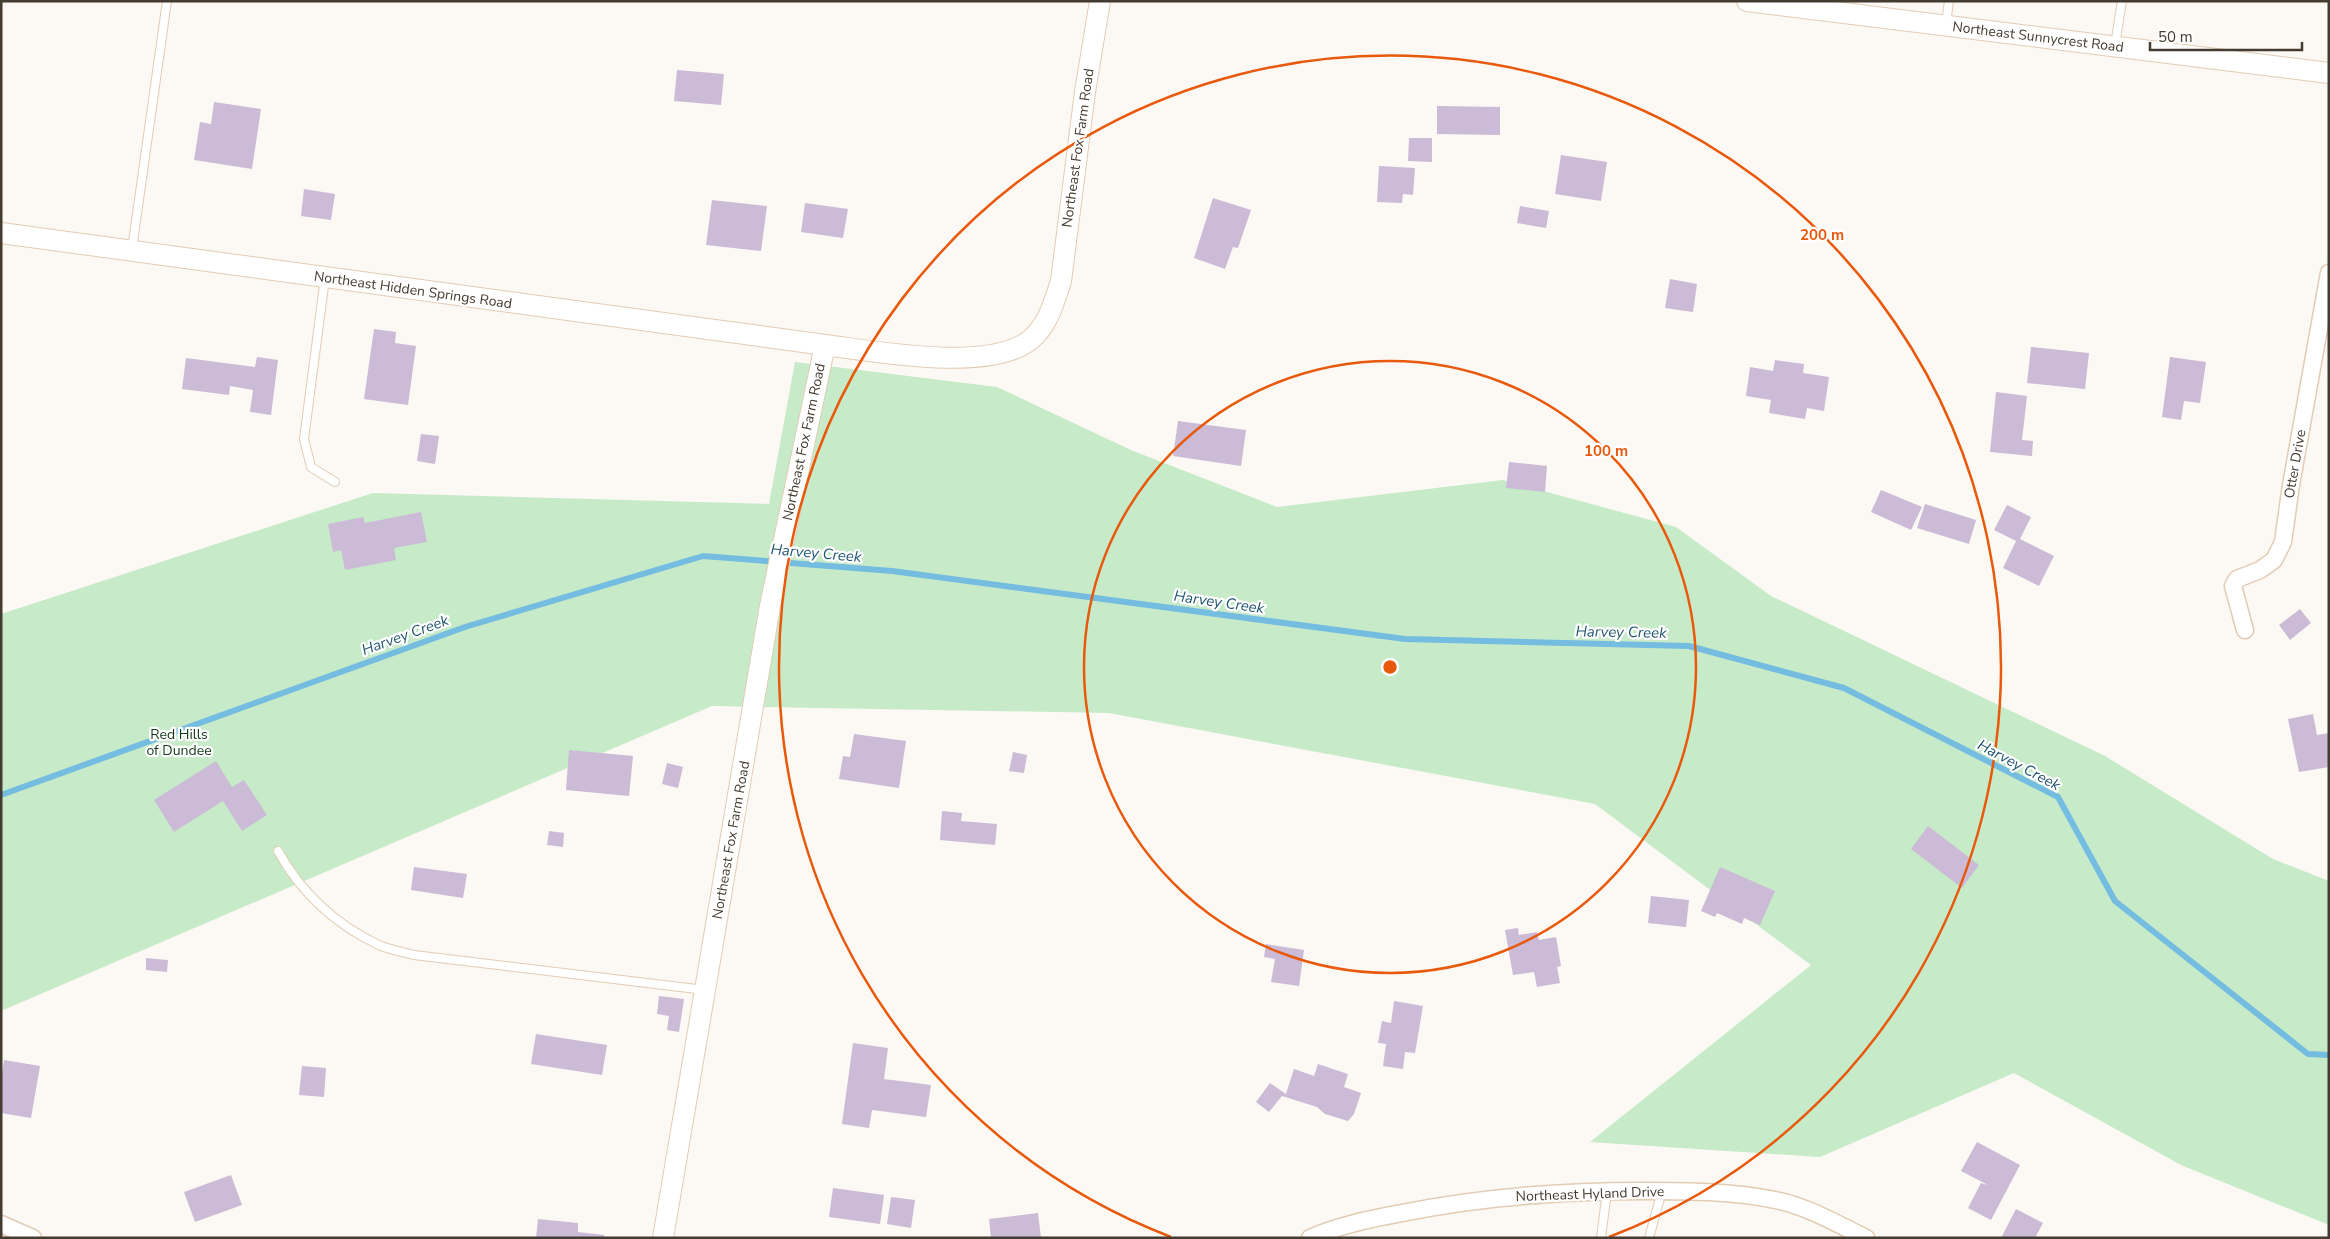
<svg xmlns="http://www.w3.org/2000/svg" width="2330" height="1239" viewBox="0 0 2330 1239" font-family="'Nunito Sans',sans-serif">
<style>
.green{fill:#c7ebc9}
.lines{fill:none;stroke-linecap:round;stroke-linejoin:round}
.stream{stroke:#74bce0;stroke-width:6}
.building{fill:#cbbbd6}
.service-casing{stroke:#e2ccb4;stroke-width:10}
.minor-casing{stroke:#e2ccb4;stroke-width:19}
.tertiary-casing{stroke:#e2ccb4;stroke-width:22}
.service{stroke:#fff;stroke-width:8}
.minor{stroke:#fff;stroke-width:16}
.tertiary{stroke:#fff;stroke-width:20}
.ring{fill:none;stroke:#e8590c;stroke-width:2.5}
.labels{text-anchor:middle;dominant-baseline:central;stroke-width:4.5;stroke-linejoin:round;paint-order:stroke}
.street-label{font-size:14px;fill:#443b31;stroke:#fff}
.park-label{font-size:14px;fill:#113817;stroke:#fff}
.water-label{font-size:15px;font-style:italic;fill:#1e566f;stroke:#fff}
.centre{fill:#e8590c;stroke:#fff;stroke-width:2.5}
.ring-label{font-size:15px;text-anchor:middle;font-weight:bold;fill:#e8590c;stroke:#fff;stroke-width:4.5;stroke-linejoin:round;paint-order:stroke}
</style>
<rect width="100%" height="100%" fill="#fcf8f3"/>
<!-- green -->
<polygon class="green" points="795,362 997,387 1131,450 1277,507 1503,480 1676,527 1771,596 2105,756 2273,859 2329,881 2329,1225 2181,1165 2014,1073 1820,1157 1590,1142 1811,965 1595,804 1109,713 712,706 1,1011 1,614 373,493 769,504"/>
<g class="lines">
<!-- stream -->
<polyline class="stream" points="1,795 465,627 703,556 892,571 1405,639 1689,646 1844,688 2058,797 2115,901 2308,1054 2329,1055"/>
</g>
<!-- building -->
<g class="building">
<polygon points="677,70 724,74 721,105 674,101"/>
<polygon points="214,102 261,109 252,169 194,160 200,122 211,124"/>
<polygon points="1437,106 1500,107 1500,135 1437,134"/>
<polygon points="1409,138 1432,138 1432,162 1408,161"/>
<polygon points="1561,155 1607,162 1601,201 1555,194"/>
<polygon points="1379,166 1415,168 1413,195 1403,194 1402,203 1377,202"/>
<polygon points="304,189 335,194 331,220 301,216"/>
<polygon points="1213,198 1251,210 1238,248 1233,247 1225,269 1194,258"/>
<polygon points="712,200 767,206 761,251 706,245"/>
<polygon points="805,203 848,209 843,238 801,232"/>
<polygon points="1520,206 1549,211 1546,228 1517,223"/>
<polygon points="1670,279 1697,284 1693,312 1665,308"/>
<polygon points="374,329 396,332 395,343 416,346 408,405 364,399"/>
<polygon points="2031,347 2089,353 2085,389 2027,383"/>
<polygon points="257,357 278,360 271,415 250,412 253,390 230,386 229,395 182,389 186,358 255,367"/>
<polygon points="2170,357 2206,362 2200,403 2184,401 2181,420 2162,417"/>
<polygon points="1775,360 1804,364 1803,373 1829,377 1824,411 1807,408 1805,419 1769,413 1771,400 1746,396 1750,367 1773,371"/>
<polygon points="1996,392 2027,396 2022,440 2033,441 2032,456 1990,452"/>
<polygon points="1178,421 1246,430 1241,466 1173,456"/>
<polygon points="421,434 439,436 435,464 417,461"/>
<polygon points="1509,462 1547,466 1545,492 1506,488"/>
<polygon points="1881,490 1922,507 1911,530 1871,512"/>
<polygon points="1925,504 1976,520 1969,544 1917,528"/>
<polygon points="2007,505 2031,517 2020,539 2054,556 2039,586 2003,568 2016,541 1994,530"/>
<polygon points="421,512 427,542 394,548 396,560 345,570 341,550 333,552 328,524 363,517 365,523"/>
<polygon points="2300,609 2311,623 2290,640 2279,625"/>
<polygon points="2313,714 2317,735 2329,733 2329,767 2299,772 2288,719"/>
<polygon points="854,734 906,741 899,788 839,779 843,756 850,757"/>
<polygon points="569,750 633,756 629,796 566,790"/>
<polygon points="1013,752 1027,755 1024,773 1009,771"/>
<polygon points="216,761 232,787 244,780 267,815 242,831 223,801 174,832 154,800"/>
<polygon points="667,763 683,767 678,788 662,784"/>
<polygon points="942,811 962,813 961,821 997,824 995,845 940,840"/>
<polygon points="1928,826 1979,865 1962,888 1911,849"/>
<polygon points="549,831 564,833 563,847 547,845"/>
<polygon points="414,867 467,874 463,898 411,890"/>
<polygon points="1720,867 1775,891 1760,925 1744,918 1742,924 1717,913 1715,917 1701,911"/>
<polygon points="1651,896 1689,900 1686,927 1648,923"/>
<polygon points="1518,928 1519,935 1537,932 1539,940 1556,937 1561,966 1557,967 1560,983 1537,987 1534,972 1513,975 1505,930"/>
<polygon points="1266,944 1304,950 1299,986 1271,982 1275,959 1264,957"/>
<polygon points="146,958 168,960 167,972 146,970"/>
<polygon points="659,996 684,999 679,1032 667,1030 669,1016 657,1014"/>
<polygon points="1394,1001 1423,1006 1415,1053 1405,1052 1403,1069 1383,1066 1386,1044 1378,1043 1382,1021 1391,1023"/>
<polygon points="536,1034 607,1045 602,1075 531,1064"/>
<polygon points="853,1043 888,1048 884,1079 931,1085 926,1117 872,1110 869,1128 842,1124"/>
<polygon points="4,1060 40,1066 31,1118 1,1113 1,1080"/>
<polygon points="1318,1064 1348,1074 1344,1087 1361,1093 1354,1114 1348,1121 1325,1114 1317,1107 1282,1096 1269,1112 1256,1102 1270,1083 1286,1094 1294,1069 1314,1076"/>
<polygon points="302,1066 326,1068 324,1097 299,1095"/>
<polygon points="1977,1142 2020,1165 1991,1220 1968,1208 1981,1183 1988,1185 1961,1171"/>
<polygon points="231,1175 242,1205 195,1222 184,1192"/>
<polygon points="833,1188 884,1195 880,1224 829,1217"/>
<polygon points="891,1197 915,1200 911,1228 887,1224"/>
<polygon points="2016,1209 2043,1223 2035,1238 2001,1238"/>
<polygon points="1038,1213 1041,1238 991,1238 989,1219"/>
<polygon points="538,1219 578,1223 578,1232 604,1235 604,1238 536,1238"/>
</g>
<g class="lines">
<!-- service casing -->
<g class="service-casing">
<g id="service">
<polyline points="1946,24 1949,1"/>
<polyline points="2115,45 2122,1"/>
<polyline points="132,249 167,1"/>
<polyline points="325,278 304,439 311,467 335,482"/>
<path d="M278 851C301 893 337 926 381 946 391 950 404 952 414 955L705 990"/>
<polyline points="1601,1238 1607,1191"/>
<polyline points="1649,1238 1662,1191"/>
</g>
</g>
<!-- minor casing -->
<g class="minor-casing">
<g id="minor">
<polyline points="2245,630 2233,586 2237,579 2260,570 2274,560 2283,542 2291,485 2329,273"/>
<polyline points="1,1224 33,1238"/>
<path d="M1310 1238C1339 1225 1371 1219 1402 1213 1481 1197 1561 1191 1643 1191 1686 1191 1732 1191 1775 1200 1807 1206 1837 1224 1866 1238"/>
</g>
</g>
<!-- tertiary casing -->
<g class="tertiary-casing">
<g id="tertiary">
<polyline points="1747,1 2329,73"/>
<path d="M1 233 825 345C874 351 989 373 1030 340 1048 326 1054 302 1061 281L1085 92 1100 1"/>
<polyline points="663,1238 770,606 825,345"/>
</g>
</g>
<!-- service -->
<use href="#service" class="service"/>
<!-- minor -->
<use href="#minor" class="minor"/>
<!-- tertiary -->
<use href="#tertiary" class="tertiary"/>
</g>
<!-- distance rings -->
<g class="ring">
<circle cx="1390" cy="667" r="306"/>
<path d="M1171 1237A611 611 0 1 1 1609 1237"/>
</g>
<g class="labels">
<!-- street labels -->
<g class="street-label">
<text transform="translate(2038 37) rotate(7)">Northeast Sunnycrest Road</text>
<text transform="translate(1078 148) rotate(-82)">Northeast Fox Farm Road</text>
<text transform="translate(413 290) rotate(8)">Northeast Hidden Springs Road</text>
<text transform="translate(804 442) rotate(-78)">Northeast Fox Farm Road</text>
<text transform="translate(2295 464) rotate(-80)">Otter Drive</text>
<text transform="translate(731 840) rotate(-80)">Northeast Fox Farm Road</text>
<text transform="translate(1590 1194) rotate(-2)">Northeast Hyland Drive</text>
</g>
<!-- park labels -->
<g class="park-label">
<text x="179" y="734">Red Hills<tspan x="179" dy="16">of Dundee</tspan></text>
</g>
<!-- water labels -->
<g class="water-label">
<text transform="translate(816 553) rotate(5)">Harvey Creek</text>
<text transform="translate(1219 602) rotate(8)">Harvey Creek</text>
<text transform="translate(1621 632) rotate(1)">Harvey Creek</text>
<text transform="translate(405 635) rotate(-20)">Harvey Creek</text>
<text transform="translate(2019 765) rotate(28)">Harvey Creek</text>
</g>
</g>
<circle cx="1390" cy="667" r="8" class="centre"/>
<g class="ring-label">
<text x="1822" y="240">200 m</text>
<text x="1606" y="456">100 m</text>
</g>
<!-- border -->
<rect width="2330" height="1239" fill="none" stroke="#443b31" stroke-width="5"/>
<!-- scale -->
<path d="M2150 42v8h152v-8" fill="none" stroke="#443b31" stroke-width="2.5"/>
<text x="2158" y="42" font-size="15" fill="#443b31" stroke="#ffffff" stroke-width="4" paint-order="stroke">50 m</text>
</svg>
